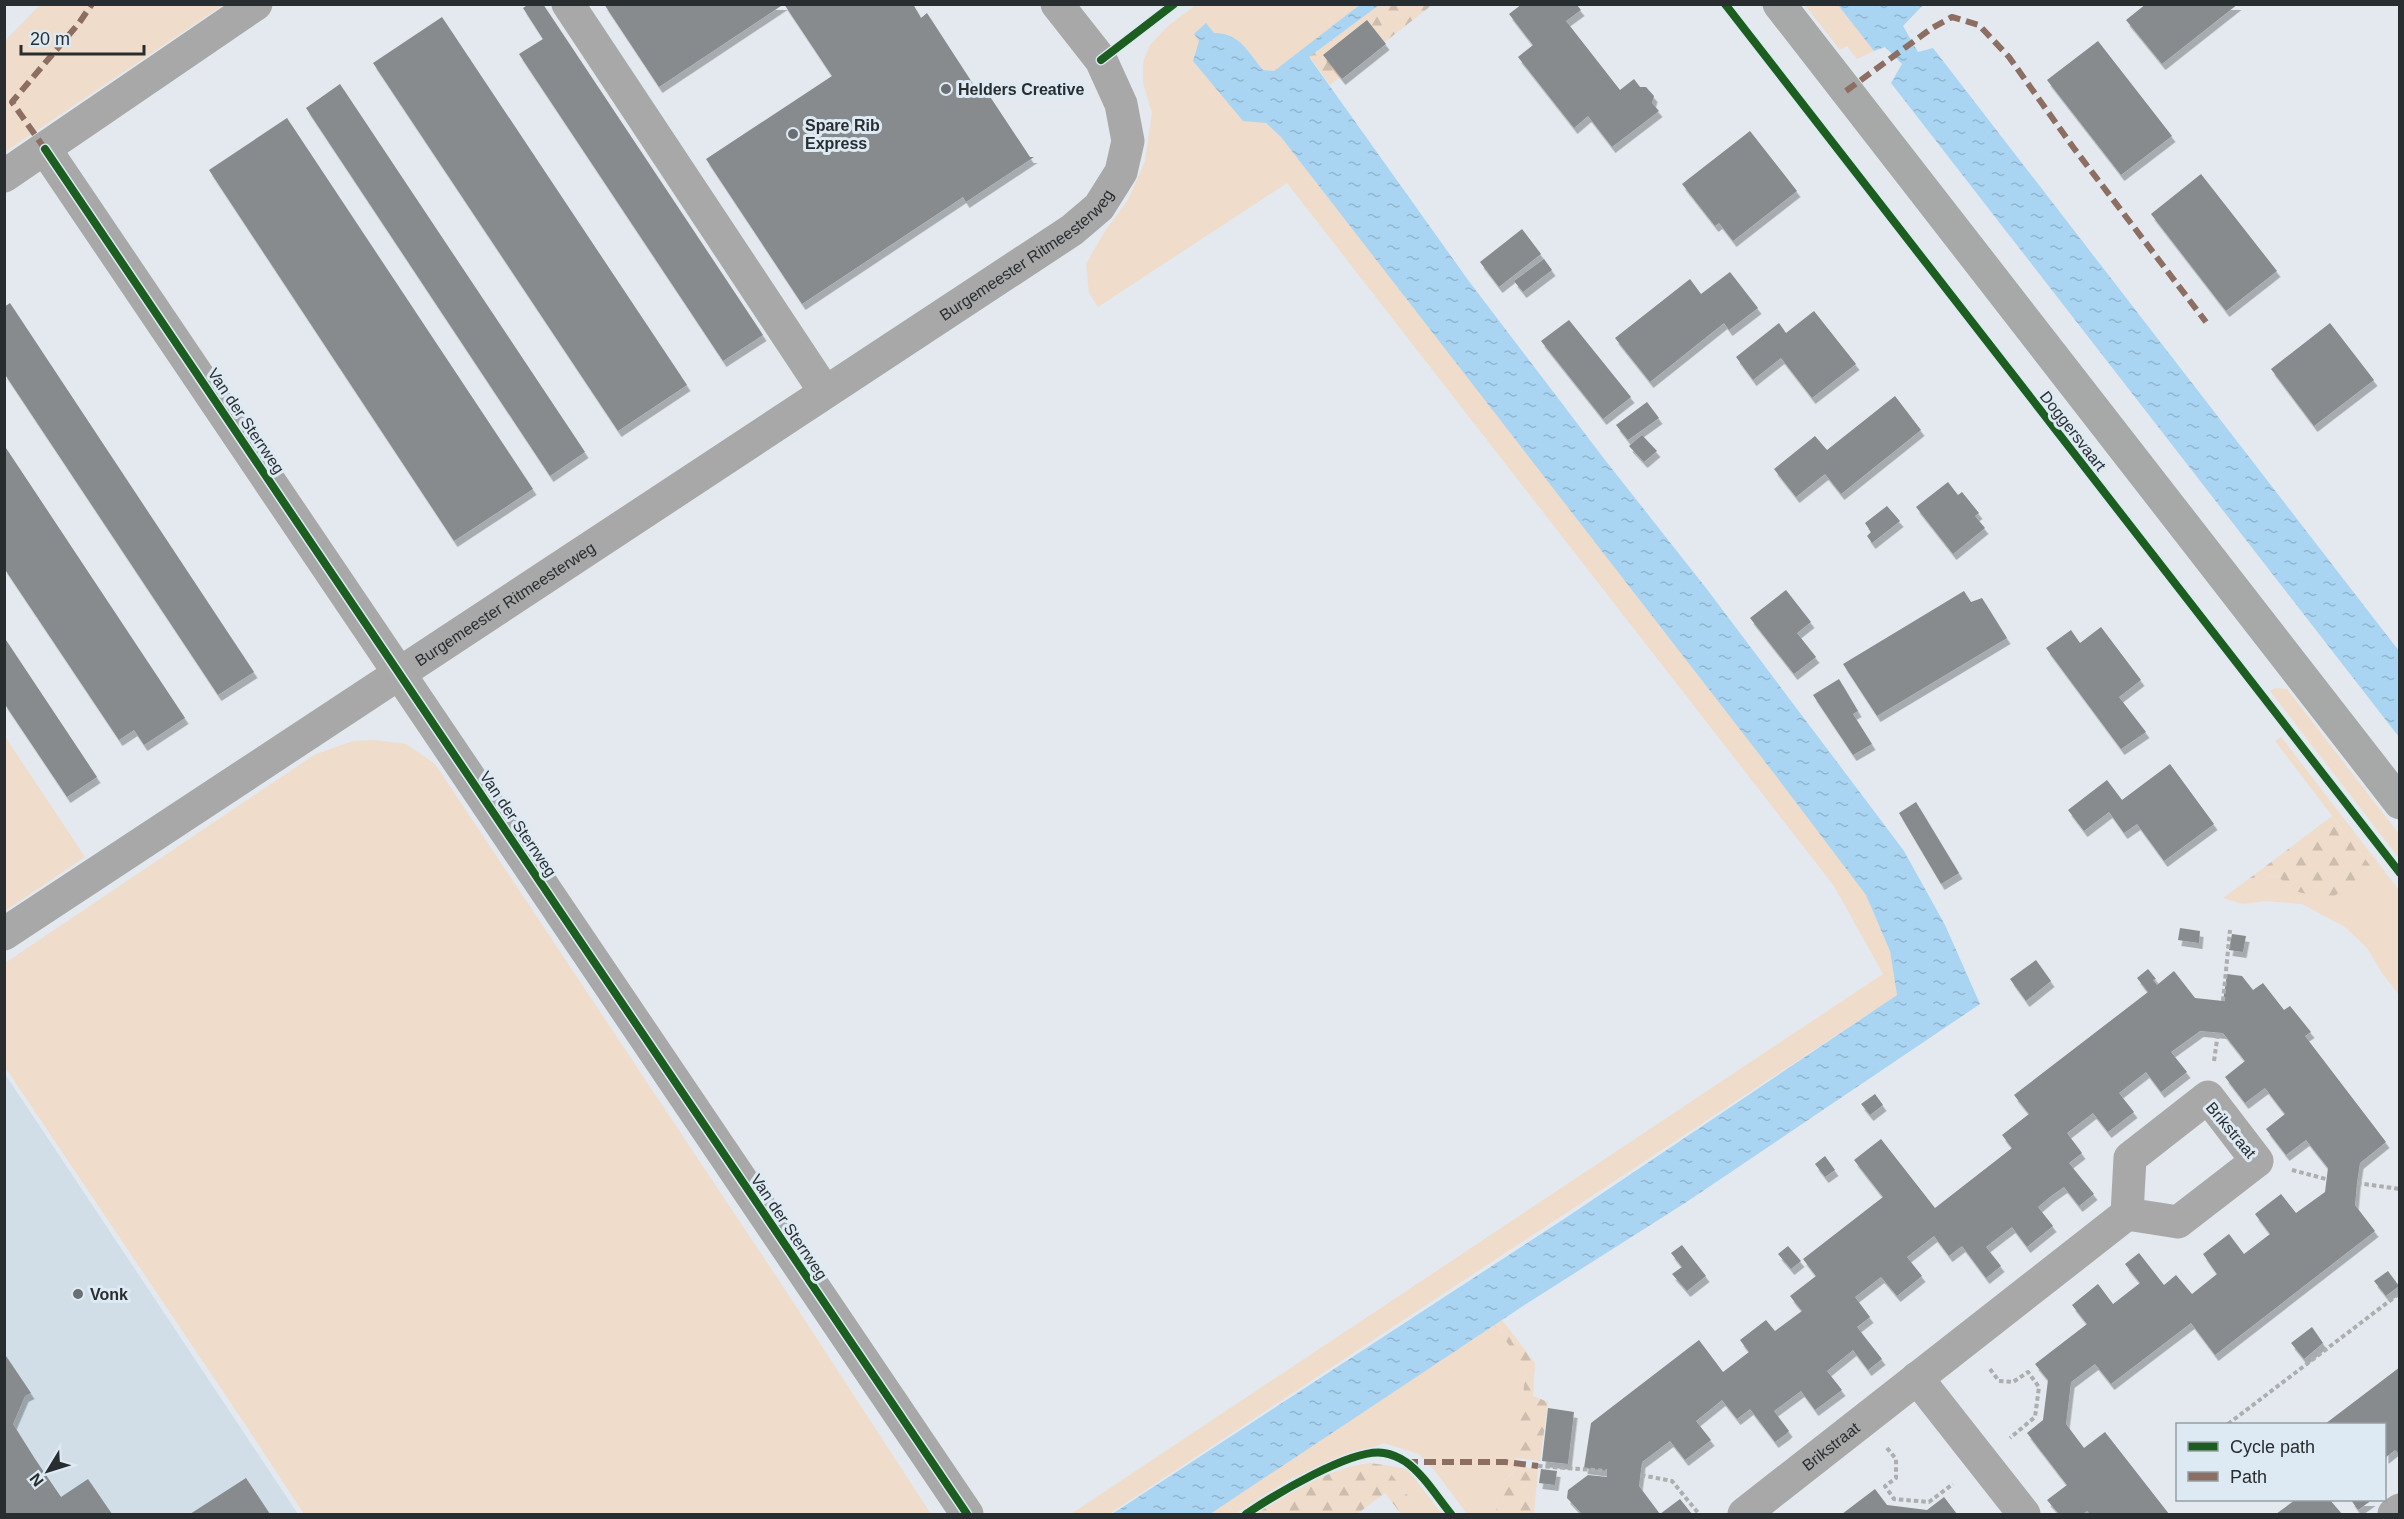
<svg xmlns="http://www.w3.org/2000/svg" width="2404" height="1519" viewBox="0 0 2404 1519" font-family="Arial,sans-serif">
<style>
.built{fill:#d1dee7}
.green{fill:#efdcca}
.forest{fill:url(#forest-firs)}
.water{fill:url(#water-ripples)}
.building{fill:#878b8e;filter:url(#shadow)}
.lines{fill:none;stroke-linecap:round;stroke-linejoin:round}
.path{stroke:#acaeaf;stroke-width:4;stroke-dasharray:4.5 3;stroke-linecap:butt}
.street{stroke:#a8a8a8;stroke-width:33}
.secondary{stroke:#a7a8a8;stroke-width:33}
.quiet{stroke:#8d6e63;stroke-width:6;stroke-dasharray:12 6;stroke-linecap:butt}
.cycleway-casing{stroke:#deeaf3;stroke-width:11}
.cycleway{stroke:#1b5e20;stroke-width:8}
.poi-dot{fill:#696f72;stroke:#deeaf3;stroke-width:2}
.labels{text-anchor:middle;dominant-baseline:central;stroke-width:6;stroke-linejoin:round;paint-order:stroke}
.poi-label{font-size:16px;font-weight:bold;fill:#282d30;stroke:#deeaf3;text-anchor:start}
.street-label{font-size:16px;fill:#282d30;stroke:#deeaf3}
</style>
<defs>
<pattern id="forest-firs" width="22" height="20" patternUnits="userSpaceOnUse" patternTransform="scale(1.5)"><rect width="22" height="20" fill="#efdcca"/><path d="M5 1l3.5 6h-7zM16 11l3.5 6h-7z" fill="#cdbdae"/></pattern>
<pattern id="water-ripples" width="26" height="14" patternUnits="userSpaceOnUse" patternTransform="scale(1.5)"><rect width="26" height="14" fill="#a9d4f2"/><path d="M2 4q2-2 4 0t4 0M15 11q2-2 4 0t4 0" fill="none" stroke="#91b6d0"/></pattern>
<filter id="shadow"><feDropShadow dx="3.5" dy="6" stdDeviation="0" flood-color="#0004"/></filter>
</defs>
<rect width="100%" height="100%" fill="#e3e9ee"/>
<!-- built -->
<polygon class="built" points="5,1074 298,1514 5,1514"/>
<!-- green -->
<g class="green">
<polygon points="40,5 40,4 223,5 5,152 5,41"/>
<path d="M1196 5H1361L1274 71 1263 70C1248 52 1240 33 1214 33L1266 123 1281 137 1776 776 1866 895 1890 951 1897 995 1109 1514H1071L1883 974 1834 886 1287 183 1098 307 1089 293 1086 264 1105 231 1128 200 1145 161 1152 113 1143 83V62L1150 45 1168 26Z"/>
<polygon points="1805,5 1838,5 1874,51 1857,59 1847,46 1840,50"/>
<polygon points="2275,688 2287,689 2399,834 2399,858 2270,691"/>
<polygon points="4,735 85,857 5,911 4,911"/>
<polygon points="2281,737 2399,890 2399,995 2382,973 2367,948 2345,927 2302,904 2266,901 2243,904 2223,898 2250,878 2278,876 2291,890 2372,868 2275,741"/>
<polygon points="373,740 406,744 435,764 782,1285 931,1514 304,1514 247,1427 5,1067 5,963 314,755 353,741"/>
<path d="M1494 1325 1526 1368 1515 1470C1499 1484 1494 1493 1497 1514H1467L1435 1471 1419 1454 1384 1443 1290 1479 1235 1514H1208Z"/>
<polygon points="1384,1465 1407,1469 1442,1514 1422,1514"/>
</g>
<!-- forest -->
<g class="forest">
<polygon points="1379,5 1432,5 1330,85 1309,56"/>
<polygon points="2332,816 2372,868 2329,900 2291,890 2278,876 2250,878"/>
<polygon points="1502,1320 1535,1363 1533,1396 1548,1402 1540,1461 1516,1458 1526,1368 1494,1325"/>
<path d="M1370 1463 1384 1465 1422 1514H1401L1385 1493 1357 1514H1254C1289 1493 1329 1468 1370 1463Z"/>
<path d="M1515 1466 1538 1469 1534 1514H1497C1494 1493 1499 1484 1515 1471Z"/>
</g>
<!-- water -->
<g class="water">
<path d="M1361 4 1379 5 1309 57 1468 280 1605 460 1706 588 1904 851 1945 925 1980 1004 1685 1203 1526 1304 1210 1514H1112L1567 1217 1897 995 1890 951 1866 895 1776 776 1281 137 1266 123 1243 121 1193 61 1199 41 1194 34 1206 23 1214 33C1240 33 1248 52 1263 70L1274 71Z"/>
<polygon points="1838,5 1923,5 1903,26 1918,52 1933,48 2399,651 2399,737 1891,83 1902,64 1885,47 1874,51"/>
</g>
<!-- building -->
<g class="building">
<polygon points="529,4 543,4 763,335 723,361 519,54 543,39 523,8"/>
<polygon points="604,4 784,4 659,87"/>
<polygon points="784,4 913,4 921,18 927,13 975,87 981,83 1030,157 1034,157 966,202 963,197 802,304 706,159 832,76"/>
<polygon points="1522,4 1576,4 1581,10 1566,21 1620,90 1634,79 1640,87 1646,87 1654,96 1652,103 1659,111 1612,147 1588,116 1574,128 1518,57 1533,45 1509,14"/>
<polygon points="2146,4 2238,4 2162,64 2126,20"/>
<polygon points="442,17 687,385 618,431 373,63"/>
<polygon points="1367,20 1386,44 1342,79 1323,55"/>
<polygon points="2098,41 2172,136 2121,175 2047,80"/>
<polygon points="340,84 585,452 550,476 306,108"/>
<polygon points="287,118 533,489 454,541 209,170"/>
<polygon points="1750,131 1797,191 1733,241 1719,223 1715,226 1682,184"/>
<polygon points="2201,174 2277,271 2226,311 2151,214"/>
<polygon points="1522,229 1541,254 1499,287 1480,262"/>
<polygon points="1544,259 1552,270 1523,292 1514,281"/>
<polygon points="1730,272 1758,308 1729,330 1724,323 1650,382 1615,338 1690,279 1701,294"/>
<polygon points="10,303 254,672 218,695 4,373 4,307"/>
<polygon points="1814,311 1856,364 1812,398 1781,358 1753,380 1736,357 1779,323 1786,333"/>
<polygon points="1569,320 1631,397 1603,419 1541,341"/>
<polygon points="2330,323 2374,380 2314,426 2271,369"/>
<polygon points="1895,396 1921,430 1841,494 1825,474 1796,497 1774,469 1815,436 1827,450"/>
<polygon points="1647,402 1659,418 1628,440 1616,425"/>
<polygon points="1642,435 1657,451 1644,462 1629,446"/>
<polygon points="4,445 185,718 144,745 134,730 119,740 4,568"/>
<polygon points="1948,482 1958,495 1962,492 1979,513 1975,516 1985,528 1953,554 1916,507"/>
<polygon points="1887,506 1900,521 1872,543 1867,536 1871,532 1865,523"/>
<polygon points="1786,590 1811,622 1797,633 1816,657 1794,674 1750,618"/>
<polygon points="1964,591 1971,602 1982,598 2007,638 1877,716 1843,664"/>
<polygon points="2101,627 2141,680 2119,697 2146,732 2121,749 2046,648 2071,630 2080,643"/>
<polygon points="4,637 97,777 67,797 4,703"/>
<polygon points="1839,679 1858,711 1853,714 1872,744 1853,755 1813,695"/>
<polygon points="2170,764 2214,824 2164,861 2137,824 2124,833 2109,812 2084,831 2068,810 2107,780 2122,800"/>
<polygon points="1916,802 1959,873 1941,884 1899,813"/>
<polygon points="2180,928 2200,931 2199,943 2178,940"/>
<polygon points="2232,934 2246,936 2243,952 2229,950"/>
<polygon points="2036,960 2051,981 2026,1001 2010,979"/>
<polygon points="2148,969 2156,979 2153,980 2157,985 2174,971 2195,998 2223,1001 2227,974 2242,976 2253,990 2263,983 2284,1010 2290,1006 2311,1032 2305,1036 2386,1142 2360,1163 2357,1183 2355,1205 2375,1231 2215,1355 2191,1323 2111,1384 2095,1364 2071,1382 2066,1424 2084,1448 2105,1432 2169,1514 2090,1514 2087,1511 2083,1514 2059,1514 2047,1500 2067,1485 2027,1433 2043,1420 2048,1380 2035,1364 2087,1324 2072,1305 2098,1284 2113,1304 2140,1283 2125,1264 2139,1253 2164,1285 2176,1275 2192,1294 2217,1274 2203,1254 2229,1234 2244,1254 2270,1234 2255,1214 2281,1194 2296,1213 2325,1192 2328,1168 2306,1140 2286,1155 2266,1129 2285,1114 2265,1088 2245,1103 2225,1077 2245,1061 2223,1033 2200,1031 2171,1052 2187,1072 2161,1092 2146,1072 2119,1093 2134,1112 2108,1132 2093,1113 2067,1133 2082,1153 2069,1163 2094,1194 2079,1206 2064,1187 2051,1196 2038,1207 2053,1226 2027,1247 2012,1227 1986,1247 2001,1266 1986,1278 1962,1246 1949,1256 1934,1236 1907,1257 1922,1276 1897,1296 1881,1277 1855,1297 1870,1317 1857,1327 1882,1359 1868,1370 1853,1350 1827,1371 1842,1390 1815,1410 1801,1391 1774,1411 1789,1431 1786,1434 1775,1442 1750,1409 1737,1419 1722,1400 1696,1421 1711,1440 1685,1460 1670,1441 1642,1462 1639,1486 1660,1514 1680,1499 1692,1514 1582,1514 1567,1498 1568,1490 1588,1475 1607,1477 1607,1471 1584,1468 1591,1423 1699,1340 1723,1372 1749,1352 1740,1340 1766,1320 1775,1331 1802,1311 1790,1296 1816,1276 1803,1259 1883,1197 1854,1160 1881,1139 1935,1208 2012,1148 2002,1135 2029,1114 2014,1095 2148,992 2137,978"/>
<polygon points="1875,1094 1883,1105 1870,1115 1861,1104"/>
<polygon points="1825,1156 1835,1170 1825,1177 1815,1164"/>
<polygon points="1682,1245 1706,1276 1687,1291 1672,1274 1682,1267 1671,1253"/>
<polygon points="1788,1246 1801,1261 1791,1269 1778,1254"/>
<polygon points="2388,1271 2399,1286 2386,1296 2374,1281"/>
<polygon points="2312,1327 2323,1343 2304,1359 2291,1343"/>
<polygon points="4,1353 31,1393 25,1396 13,1424 35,1459 61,1497 88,1479 112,1514 4,1514"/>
<polygon points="2400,1367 2400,1455 2395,1450 2385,1458 2384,1424 2325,1424"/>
<polygon points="1548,1408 1574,1412 1568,1464 1542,1461"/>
<polygon points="1541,1469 1557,1471 1555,1485 1539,1483"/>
<polygon points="246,1478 270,1514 190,1514"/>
<polygon points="1875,1489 1887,1505 1927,1510 1944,1497 1957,1514 1842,1514"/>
<polygon points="2295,1500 2330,1500 2342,1514 2276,1514"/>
<polygon points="2351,1500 2372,1500 2358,1510"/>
</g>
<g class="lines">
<!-- path -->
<g class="path">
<polyline points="2223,1001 2230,930"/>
<polyline points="2214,1061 2218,1033"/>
<polyline points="2292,1170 2326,1179"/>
<polyline points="2357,1183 2400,1189"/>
<polyline points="1990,1369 1999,1381 2013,1382 2028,1372 2039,1387 2035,1417 2010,1438"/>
<polyline points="2228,1424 2400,1293"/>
<polyline points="1887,1448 1896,1459 1896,1478 1885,1486 1894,1499 1929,1502 1953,1484"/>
<polyline points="1538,1466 1607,1471"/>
<polyline points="1641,1475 1672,1481 1699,1514"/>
</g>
<!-- street -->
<g class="street">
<polyline points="568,4 825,392"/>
<polyline points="45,149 967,1514"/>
<polyline points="4,176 256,4"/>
<path id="s1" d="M4 934 1072 230 1099 207 1121 172 1128 141 1121 104 1101 60 1057 4"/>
<polyline points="1917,1378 2024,1514"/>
<path id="s2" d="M1744 1514 2127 1214 2178 1222 2257 1161 2208 1097 2130 1158 2127 1214"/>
<polyline points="2394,1514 2400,1510"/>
</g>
<!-- secondary -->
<polyline class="secondary" points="1779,4 2400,803"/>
<!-- quiet -->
<g class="quiet">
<polyline points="1846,91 1932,28 1952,17 1979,25 2009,57 2073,147 2206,322"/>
<polyline points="45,149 12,102 79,23 92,4"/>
<polyline points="1406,1462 1505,1462 1538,1466"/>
</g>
<!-- cycleway casing -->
<g class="cycleway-casing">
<g id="cycleway">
<polyline points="1725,4 2400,873"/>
<polyline points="1101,60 1174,4"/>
<polyline points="45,149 967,1514"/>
<path d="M1246 1514C1273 1496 1353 1447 1384 1453 1390 1454 1400 1458 1406 1462 1424 1475 1437 1497 1451 1514"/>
</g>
</g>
<!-- cycleway -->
<use href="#cycleway" class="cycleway"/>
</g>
<!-- markers -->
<g class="poi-dot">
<circle cx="946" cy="89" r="6"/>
<circle cx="793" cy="134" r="6"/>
<circle cx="78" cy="1294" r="6"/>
</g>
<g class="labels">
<!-- poi labels -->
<g class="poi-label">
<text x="958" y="89">Helders Creative</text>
<text x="805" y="125">Spare Rib<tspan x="805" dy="18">Express</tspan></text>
<text x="90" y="1294">Vonk</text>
</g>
<!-- street labels -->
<g class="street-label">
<text stroke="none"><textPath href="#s1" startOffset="1228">Burgemeester Ritmeesterweg</textPath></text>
<text transform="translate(246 421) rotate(56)">Van der Sterrweg</text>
<text transform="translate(2073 431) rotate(52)">Doggersvaart</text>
<text stroke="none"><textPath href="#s1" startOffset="600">Burgemeester Ritmeesterweg</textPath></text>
<text transform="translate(518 824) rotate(56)">Van der Sterrweg</text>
<text transform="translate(2231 1130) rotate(50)">Brikstraat</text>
<text transform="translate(789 1227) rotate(56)">Van der Sterrweg</text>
<text stroke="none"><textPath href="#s2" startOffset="110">Brikstraat</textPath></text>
</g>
</g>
<!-- border -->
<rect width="2404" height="1519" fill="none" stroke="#282d30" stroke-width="12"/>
<!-- legend -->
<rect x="2176" y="1423" width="210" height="78" fill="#deeaf3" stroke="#959ea5" stroke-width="1.5"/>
<rect x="2188" y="1442" width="30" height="9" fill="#1b5e20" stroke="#959ea5" stroke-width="1.5"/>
<text x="2230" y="1453" font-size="18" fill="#282d30">Cycle path</text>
<rect x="2188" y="1472" width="30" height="9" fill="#8d6e63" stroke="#959ea5" stroke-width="1.5"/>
<text x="2230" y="1483" font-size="18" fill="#282d30">Path</text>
<!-- north arrow -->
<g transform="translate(48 1471) rotate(232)" stroke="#deeaf3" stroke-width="4.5" paint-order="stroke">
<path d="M0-4.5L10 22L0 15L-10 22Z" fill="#282d30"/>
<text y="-9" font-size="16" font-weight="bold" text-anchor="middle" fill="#282d30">N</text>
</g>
<!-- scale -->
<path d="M21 45v9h123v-9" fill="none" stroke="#282d30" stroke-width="3"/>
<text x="30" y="45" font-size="18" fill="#282d30" stroke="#deeaf3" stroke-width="4.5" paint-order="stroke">20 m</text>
</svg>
